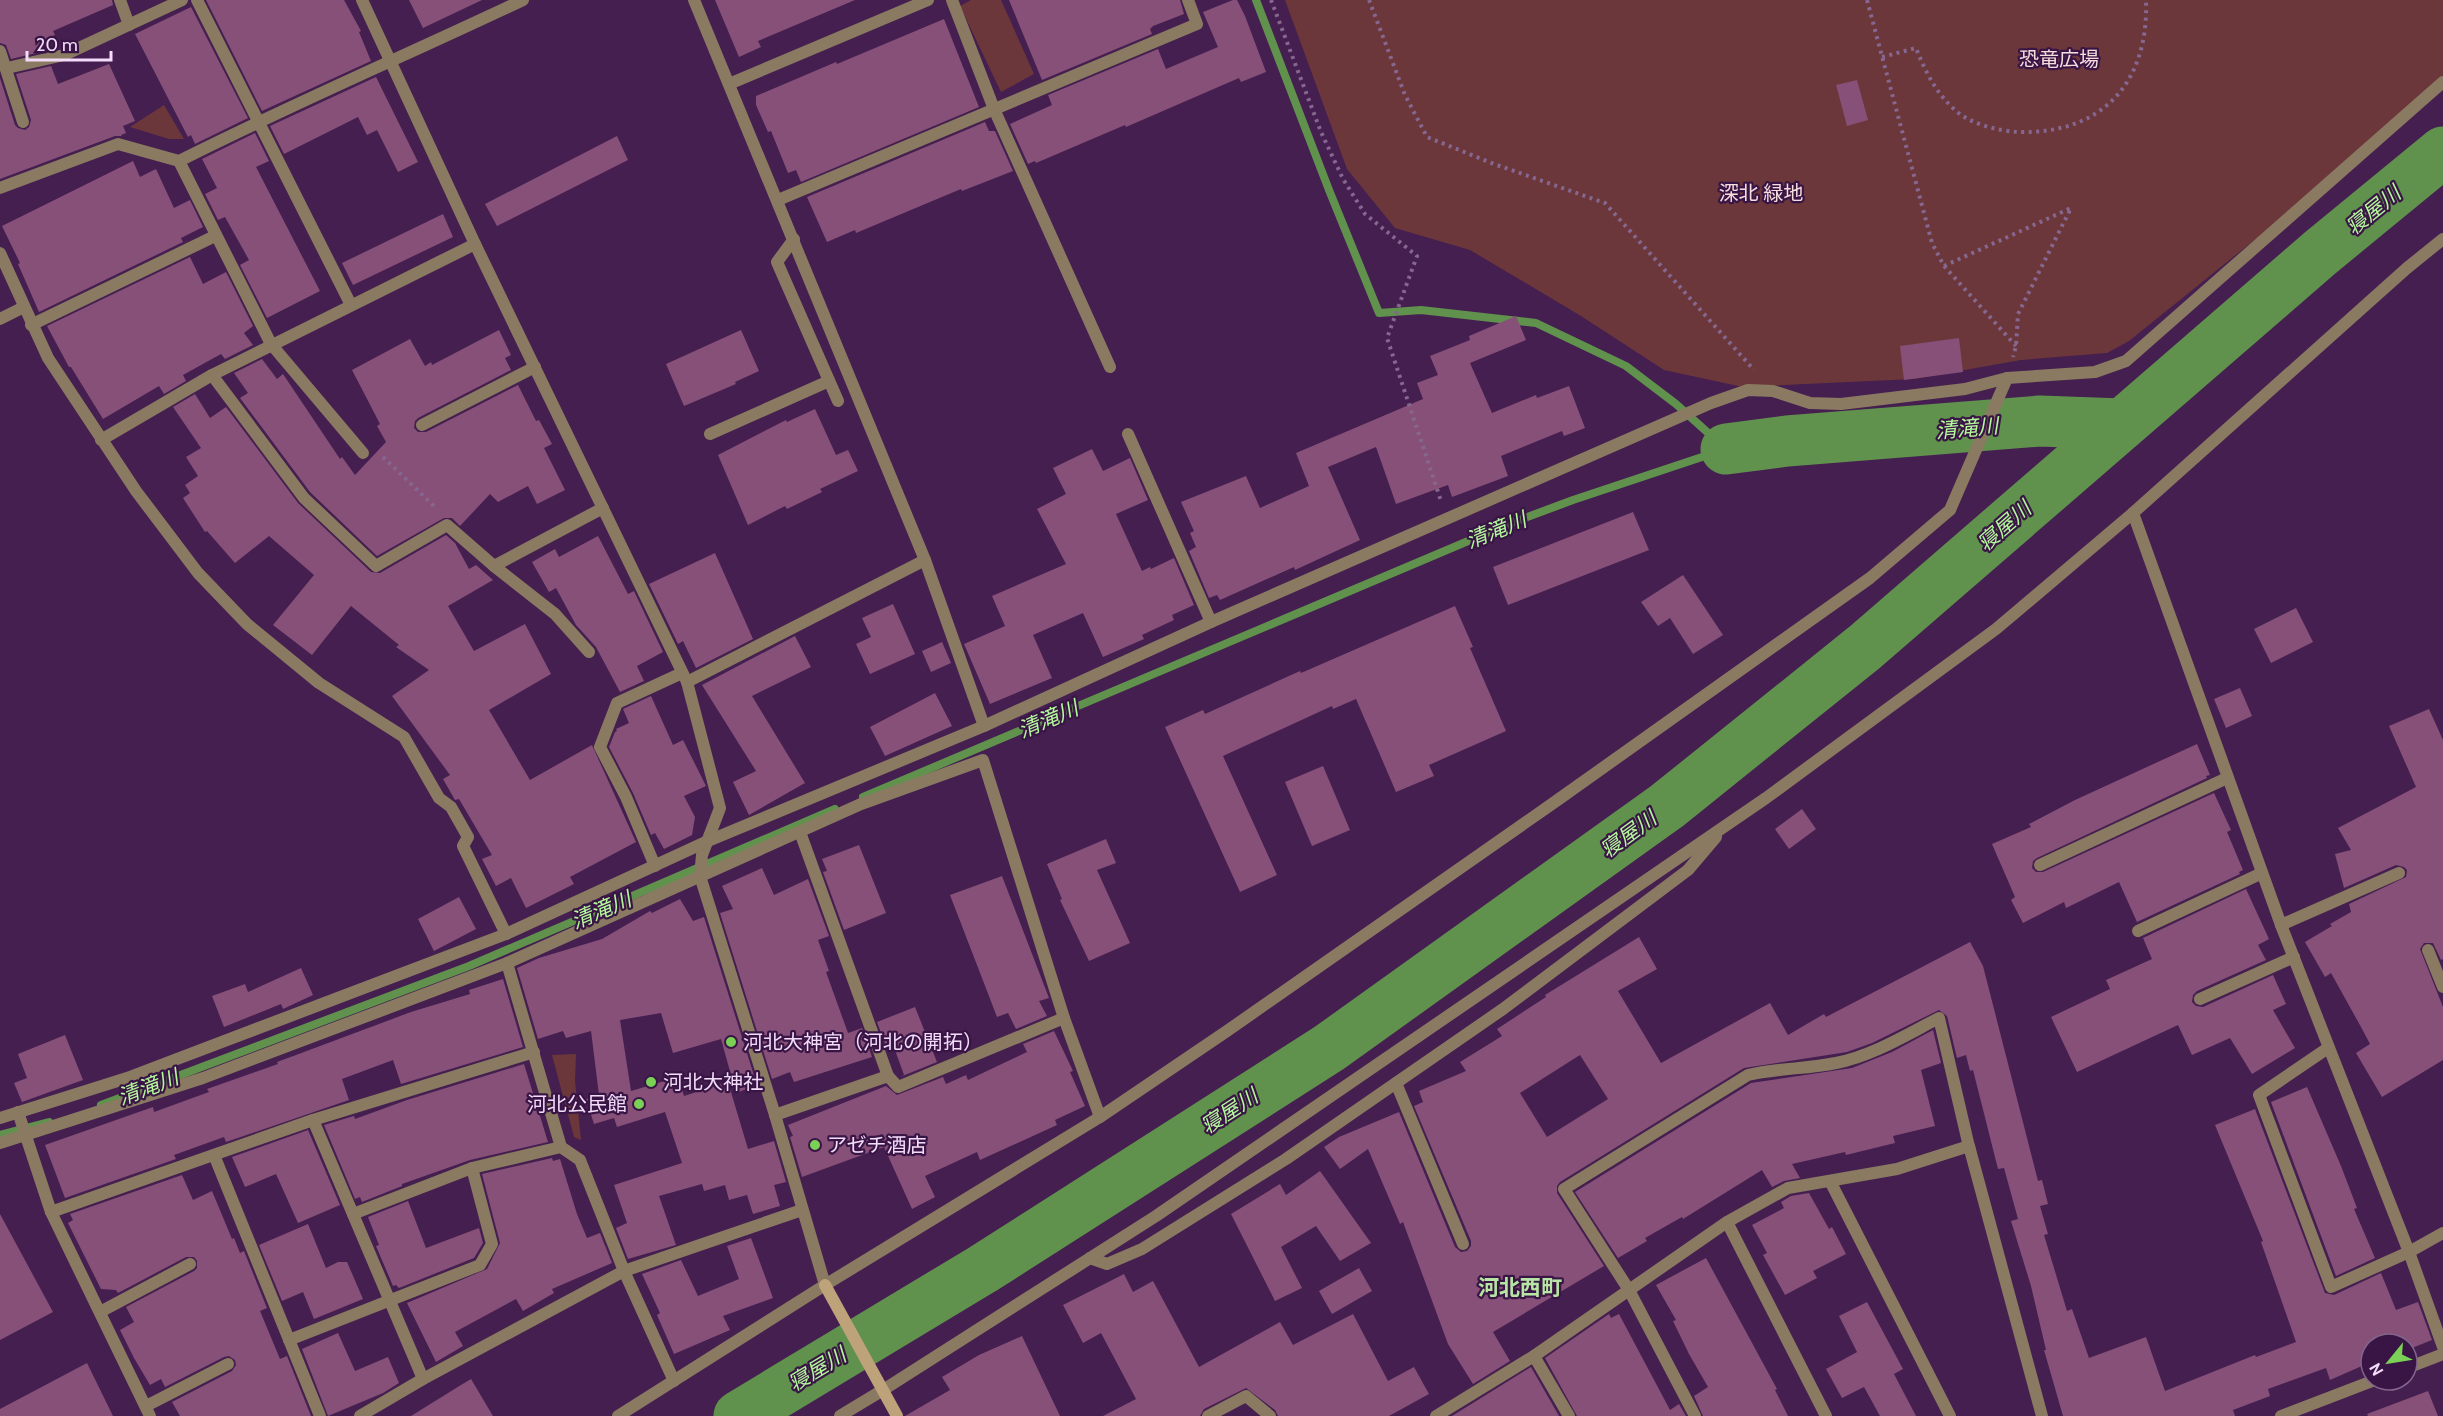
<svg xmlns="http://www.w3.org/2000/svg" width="2443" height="1416" viewBox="0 0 2443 1416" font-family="Cabin,'Noto Sans JP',sans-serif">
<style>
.green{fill:#6c373a}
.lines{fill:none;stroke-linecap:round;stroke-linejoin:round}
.stream{stroke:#60924e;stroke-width:8}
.river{stroke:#60924e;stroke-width:51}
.building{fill:#875078;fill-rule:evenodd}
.path{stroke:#866790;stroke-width:4;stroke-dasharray:3 4.5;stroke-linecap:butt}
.lane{stroke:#8a7a61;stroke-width:12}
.street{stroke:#8a7a61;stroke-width:12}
.secondary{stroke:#bda27a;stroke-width:12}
.poi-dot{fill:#7ad156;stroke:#391545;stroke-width:2}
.labels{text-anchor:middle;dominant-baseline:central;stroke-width:4.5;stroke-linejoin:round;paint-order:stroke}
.park-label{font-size:20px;fill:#f6dddd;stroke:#391545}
.poi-label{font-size:20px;fill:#f2dcf9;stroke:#391545;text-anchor:start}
.water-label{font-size:21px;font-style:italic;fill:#b4f99b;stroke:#391545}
.neighbourhood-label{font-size:21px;font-weight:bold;fill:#b6e5a4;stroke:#391545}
</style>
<rect width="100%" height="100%" fill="#441f50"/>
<!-- green -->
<g class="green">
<polygon points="971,0 1001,0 1034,74 1001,92 960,6"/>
<polygon points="1285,0 2443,0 2443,88 2129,341 2107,353 2021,360 1914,379 1743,387 1664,370 1581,316 1470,250 1395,228 1347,169"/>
<polygon points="164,105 184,139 169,139 130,127"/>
<polygon points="576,1054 575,1081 581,1140 574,1137 552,1055"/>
</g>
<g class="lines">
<!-- stream -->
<g class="stream">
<polyline points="863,797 1506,525 1573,500 1726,449 1676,404 1626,366 1536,323 1421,310 1379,313 1329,190 1256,0"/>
<polyline points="101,1105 469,966 835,809"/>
<polyline points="0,1135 49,1122"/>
</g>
<!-- river -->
<g class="river">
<polyline points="1726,449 1787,441 2040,421 2122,424"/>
<polyline points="739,1416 983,1269 1329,1048 1667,806 1865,647 2320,253 2443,152"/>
</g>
</g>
<!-- building -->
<g class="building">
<polygon points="0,0 112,0 113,5 53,31 55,35 42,41 45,51 11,59 6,45 0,43"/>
<polygon points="206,0 344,0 361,31 359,32 371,61 262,111"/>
<polygon points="409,0 482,0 423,28"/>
<polygon points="715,0 855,0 758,41 761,47 739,57"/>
<polygon points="1009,0 1180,0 1184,14 1153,26 1150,29 1152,34 1042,80"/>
<polygon points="1233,0 1237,0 1245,16 1266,72 1241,82 1239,78 1126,127 1125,125 1036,163 1035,161 1028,164 1010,124 1052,105 1048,95 1158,49 1166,69 1218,47 1203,12"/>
<polygon points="191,7 248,118 195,144 191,135 188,137 135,34"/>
<polygon points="944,19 979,107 801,182 796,170 788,173 771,131 768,132 756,105 756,96 836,62 837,64"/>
<polygon points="109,64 135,121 123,126 126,133 121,135 122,136 115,136 0,179 0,78 15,125 18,128 25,130 29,127 31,120 16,74 51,66 58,84"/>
<polygon points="376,77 418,162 398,172 377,130 367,135 358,117 284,154 270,126"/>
<polygon points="1857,80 1868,120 1847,126 1836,85"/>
<polygon points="985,122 989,131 995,131 1013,171 962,191 961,189 856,233 855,230 827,242 807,197"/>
<polygon points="255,133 269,161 256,167 320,291 267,318 240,265 249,260 225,217 218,220 205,194 217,188 202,159"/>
<polygon points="617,136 628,160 497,226 485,204"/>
<polygon points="133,161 140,177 156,169 174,208 190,200 203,227 181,238 183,242 39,312 18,264 20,263 2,226"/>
<polygon points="443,214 453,237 353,285 342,263"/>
<polygon points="190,257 203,284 226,272 253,326 244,333 253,345 225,359 221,354 183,375 186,381 164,394 159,386 103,419 71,367 69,367 47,326"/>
<polygon points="1516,316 1526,340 1470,363 1492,413 1536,395 1537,398 1569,386 1585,428 1564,436 1562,431 1501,456 1508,476 1452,497 1448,485 1396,504 1376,447 1328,467 1360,540 1295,570 1294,567 1220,600 1217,595 1209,598 1189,551 1196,547 1190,533 1194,531 1181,502 1246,476 1260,508 1309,486 1296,453 1423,399 1417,383 1438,375 1430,356 1470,340 1469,336"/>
<polygon points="499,330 511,355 505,358 511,370 418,418 415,421 414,428 418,432 426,432 518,385 536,421 539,420 552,444 544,448 565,490 537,504 528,486 498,502 490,494 460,526 452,518 444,518 377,556 310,492 240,398 248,393 234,373 262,359 277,379 283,374 340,459 342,457 355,475 386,442 377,426 380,424 352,370 410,339 425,366 431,362 432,365"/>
<polygon points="741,330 759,371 735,382 736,384 684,406 666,364"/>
<polygon points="1959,338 1963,372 1904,380 1900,346"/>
<polygon points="195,394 210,418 226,407 298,503 371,572 380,573 446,535 455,543 469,569 476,565 493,580 448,606 474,651 525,624 551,674 489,710 530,780 592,745 636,842 570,877 574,884 526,908 511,878 496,886 482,859 492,855 459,799 455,800 443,779 450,775 392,696 429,670 396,647 399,645 351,606 312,655 273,625 314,575 269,536 235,563 207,531 205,532 183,498 190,493 185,485 198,476 186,457 201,448 173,407"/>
<polygon points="815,409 836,455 848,450 858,471 820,489 822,492 787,509 785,506 748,525 718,455 786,420 787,422"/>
<polygon points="1092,449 1103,471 1130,458 1148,500 1116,514 1142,571 1150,567 1151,569 1174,558 1194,605 1172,615 1174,620 1142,635 1144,639 1103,657 1083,613 1033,635 1052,678 990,704 964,644 1005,626 992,596 1066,564 1037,509 1066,494 1053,468"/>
<polygon points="1633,512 1649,550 1508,605 1493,567"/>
<polygon points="598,536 628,594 634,591 663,652 637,666 644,681 620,692 596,647 576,625 556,588 549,592 532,562 555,549 559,557"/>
<polygon points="715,553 753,639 696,668 683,641 678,644 649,584"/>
<polygon points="1683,575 1723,635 1693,654 1670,618 1658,626 1641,602"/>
<polygon points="893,604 915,654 870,674 856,644 871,637 862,618"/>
<polygon points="1455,606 1473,647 1470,648 1506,731 1429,765 1434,776 1396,792 1356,699 1333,709 1332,706 1223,756 1277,875 1240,892 1165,727 1203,710 1205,714 1300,671 1301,673"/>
<polygon points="2296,608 2313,642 2271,663 2254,629"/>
<polygon points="795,636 811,667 752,696 805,783 749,815 733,782 756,771 702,685"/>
<polygon points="942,642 951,663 931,672 922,651"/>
<polygon points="2240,688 2252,716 2226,728 2214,699"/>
<polygon points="935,693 952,726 885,756 870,727"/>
<polygon points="651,696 673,745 683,740 706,786 684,796 695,817 692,835 664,849 655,833 651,835 633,793 609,747 615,732 617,731 616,729 629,723 623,709"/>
<polygon points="2429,709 2443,740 2443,959 2441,960 2433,943 2424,943 2420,949 2443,1007 2443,1060 2382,1097 2356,1053 2370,1044 2361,1027 2331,973 2325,977 2305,942 2332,926 2330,924 2351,912 2349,904 2406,877 2407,870 2404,867 2396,865 2344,888 2335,854 2351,850 2338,828 2416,787 2389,726"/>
<polygon points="2197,744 2210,775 2206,776 2207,778 2037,858 2033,861 2032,868 2036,872 2043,872 2214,793 2231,830 2227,832 2243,870 2239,872 2240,874 2137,922 2119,882 2066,908 2064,902 2023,923 2011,900 2015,897 1992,844 2031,827 2029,824 2075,800"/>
<polygon points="1323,766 1350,830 1312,846 1285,782"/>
<polygon points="1802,809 1816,829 1789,849 1775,829"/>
<polygon points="1106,839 1116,863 1097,870 1130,943 1089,961 1060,900 1062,899 1047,864"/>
<polygon points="859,845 886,913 844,930 823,872 827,871 822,859"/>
<polygon points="762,868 774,895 808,879 829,936 818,940 829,971 826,972 848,1033 862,1028 872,1057 794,1082 790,1072 772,1079 720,913 733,909 722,886"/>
<polygon points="1002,876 1049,998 1039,1001 1047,1016 1016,1029 1008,1013 997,1017 950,895"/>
<polygon points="2246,889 2269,939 2258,945 2266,960 2197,991 2193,995 2192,1002 2196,1006 2203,1007 2273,975 2286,1004 2273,1010 2295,1048 2252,1074 2230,1038 2192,1055 2178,1025 2077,1072 2051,1017 2110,989 2106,980 2152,959 2143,938"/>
<polygon points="459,897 476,929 434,951 418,919"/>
<polygon points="680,899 693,921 704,917 757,1085 736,1093 721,1039 673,1053 661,1013 620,1020 631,1091 678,1077 684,1096 728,1082 748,1149 774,1141 786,1182 774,1185 780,1206 753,1214 747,1195 729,1200 725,1185 704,1191 702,1184 659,1196 676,1245 628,1259 616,1228 627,1223 614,1185 682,1163 665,1112 617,1127 614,1118 594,1124 586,1099 599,1095 591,1031 566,1038 563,1031 538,1039 517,968 539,958 602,939 650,911 652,913"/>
<path d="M1639 937 1657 969 1618 991 1661 1063 1770 1003 1788 1035 1824 1014 1826 1017 1970 942 1983 966 2038 1181 2042 1180 2048 1204 2040 1206 2048 1234 2044 1235 2067 1311 2072 1309 2089 1358 2146 1337 2165 1391 2255 1355 2256 1357 2296 1342 2261 1242 2263 1241 2215 1125 2255 1109 2325 1293 2334 1295 2381 1273 2396 1310 2418 1302 2432 1340 2407 1350V1344H2371V1362L2330 1380 2326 1368 2268 1389 2270 1396 2233 1410 2235 1416H2063L2044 1350H2046L2031 1286 2011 1221 2018 1219 2004 1168 1998 1169 1973 1070 1970 1071 1966 1055 1957 1058 1947 1016 1939 1010 1872 1043 1847 1052 1744 1068 1560 1182 1557 1186V1193L1604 1266 1493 1332 1510 1361 1473 1384 1448 1344 1403 1222 1400 1224 1368 1149 1340 1169 1324 1147 1339 1137 1399 1112 1455 1247 1461 1252 1467 1251 1471 1246V1241L1414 1106 1423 1102 1419 1091 1466 1071 1460 1062 1502 1036 1497 1029 1546 997 1545 995ZM1580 1055 1608 1099 1547 1137 1520 1093Z"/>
<polygon points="301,968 313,995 283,1009 281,1004 224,1027 212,996 245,984 248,992"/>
<polygon points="503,979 523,1047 401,1084 393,1060 342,1079 349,1100 226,1142 224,1137 174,1155 176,1159 65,1198 45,1145 153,1107 154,1112 209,1092 207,1089 278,1064 277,1062 296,1055 411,1012 470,994 469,990"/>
<polygon points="915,1007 937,1062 900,1077 904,1075 895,1050 888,1052 877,1022"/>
<polygon points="1933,1030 1941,1063 1921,1070 1935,1126 1893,1136 1895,1143 1846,1155 1845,1152 1792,1164 1800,1178 1784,1181 1772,1187 1762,1170 1683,1219 1682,1217 1645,1238 1647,1241 1618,1258 1575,1192 1751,1083 1852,1068 1892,1052"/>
<polygon points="1054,1031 1073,1071 1070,1072 1085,1106 1055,1120 1057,1125 980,1160 977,1152 925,1176 935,1197 912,1209 884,1147 802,1177 790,1137 793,1136 788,1125 886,1086 897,1095 943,1077 946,1084 966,1075 968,1080 1027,1052 1023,1044"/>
<polygon points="65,1035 83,1080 22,1102 14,1083 27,1078 18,1054"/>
<polygon points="524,1064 548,1142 470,1160 402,1184 402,1186 362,1202 360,1197 355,1199 324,1125 354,1116 355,1119 407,1100"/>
<polygon points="2307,1087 2341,1166 2357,1208 2354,1209 2375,1258 2336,1276 2271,1102"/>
<polygon points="308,1130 340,1205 298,1223 276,1174 245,1187 232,1157"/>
<polygon points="552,1158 553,1161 560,1159 577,1214 587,1238 600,1233 612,1263 552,1289 554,1293 523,1311 516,1299 455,1332 463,1346 436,1362 407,1303 487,1269 500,1243 482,1174"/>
<polygon points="1320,1171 1371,1243 1340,1261 1316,1226 1281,1247 1302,1288 1275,1301 1231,1214 1280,1184 1286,1195"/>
<polygon points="182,1175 193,1200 212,1191 232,1239 234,1238 240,1253 244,1251 267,1308 260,1311 280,1359 287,1356 311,1416 180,1416 172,1402 232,1371 236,1365 235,1360 229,1356 224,1357 165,1387 161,1379 150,1385 134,1358 120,1330 134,1322 126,1307 194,1271 197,1268 197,1261 194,1257 186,1257 118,1293 116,1290 101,1289 68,1223 73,1220 70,1214"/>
<polygon points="1809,1193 1829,1229 1832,1227 1846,1254 1813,1271 1817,1278 1785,1295 1763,1255 1767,1253 1752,1225 1784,1208 1781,1202 1791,1196"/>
<polygon points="408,1201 426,1248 479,1228 483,1243 474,1258 399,1288 396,1285 393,1286 376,1246 379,1245 368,1217"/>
<polygon points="0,1214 53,1312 0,1340"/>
<polygon points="308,1224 326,1268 338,1262 347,1262 363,1299 314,1319 303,1292 282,1301 259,1245"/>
<polygon points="751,1238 773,1298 723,1316 730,1330 674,1354 657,1315 660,1313 642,1274 681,1260 698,1296 739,1279 727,1246"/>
<polygon points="1706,1258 1777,1389 1775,1390 1788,1416 1703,1416 1694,1396 1708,1387 1689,1354 1673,1321 1676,1320 1656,1285"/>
<polygon points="1359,1268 1372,1291 1332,1314 1319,1291"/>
<polygon points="1124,1274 1133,1292 1153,1281 1199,1367 1280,1322 1293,1345 1353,1314 1388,1381 1414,1367 1429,1394 1389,1416 1278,1416 1275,1410 1246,1388 1204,1409 1200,1416 1103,1416 1136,1399 1101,1333 1083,1343 1063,1305"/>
<polygon points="1867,1302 1903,1369 1894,1374 1916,1416 1880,1416 1864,1387 1842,1398 1826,1369 1857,1352 1839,1316"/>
<polygon points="1609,1314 1611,1318 1619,1314 1670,1410 1679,1404 1686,1416 1577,1416 1545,1358"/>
<polygon points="338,1333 355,1371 388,1357 399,1383 383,1393 328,1416 302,1349"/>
<polygon points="1022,1336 1060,1416 905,1416 950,1390 942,1377 979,1355"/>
<polygon points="87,1363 113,1416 0,1416 0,1409"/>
<polygon points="1531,1367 1559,1416 1452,1416"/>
<polygon points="471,1379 493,1416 411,1416 461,1385"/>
<polygon points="2428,1391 2438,1416 2368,1416 2367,1414"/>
</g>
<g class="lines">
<!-- path -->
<g class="path">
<polyline points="1271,0 1321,132 1343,179 1365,214 1417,256 1387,338 1441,501"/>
<polyline points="1369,0 1405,95 1427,137 1494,164 1605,203 1754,370"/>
<polyline points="1867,0 1932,243 1944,266 2071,208 2018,314 2016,346 2013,357"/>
<path d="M1882 57 1916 48C1925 71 1936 93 1955 110 1970 124 1998 131 2019 132 2103 134 2149 82 2146 0"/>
<polyline points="1944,266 2016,346"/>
<polyline points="383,457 436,508"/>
</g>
<!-- lane -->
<g class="lane">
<polyline points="794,239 777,262 838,401"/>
<polyline points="422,425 535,367"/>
<polyline points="710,434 829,381"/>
<polyline points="2040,865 2227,778"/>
<polyline points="655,866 626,797 600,747 617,703 682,673"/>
<polyline points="2281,925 2399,873"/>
<polyline points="2138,931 2262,873"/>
<polyline points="2428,950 2443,987"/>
<polyline points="2200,999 2294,957"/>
<polyline points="2328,1048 2259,1095 2331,1287 2409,1252 2443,1233"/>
<polyline points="1396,1083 1463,1244"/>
<polyline points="100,1312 190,1264"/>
<polyline points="2407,1368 2443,1354"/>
<polyline points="146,1406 228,1364"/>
<polyline points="1208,1416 1246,1396 1270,1416"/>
<polyline points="2281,1416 2375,1380"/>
</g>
<!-- street -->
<g class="street">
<polyline points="120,0 129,25"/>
<polyline points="197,0 351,305"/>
<polyline points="362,0 475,244 687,682 720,808 702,855 700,876 775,1115 825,1285"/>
<polyline points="694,0 925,560 984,726"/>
<polyline points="952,0 994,109 1110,367"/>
<polyline points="0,51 23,122"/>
<polyline points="7,68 64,55 182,0"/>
<polyline points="729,84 928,0"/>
<path d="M179 161C292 104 409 54 523 0"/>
<polyline points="0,188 118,144 179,161 271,344 363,453"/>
<polyline points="778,200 1197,24 1188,0"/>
<polyline points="0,253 48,358 136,491 198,573 247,624 319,683 404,737 439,798 451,807 468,837 463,846 506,934"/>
<polyline points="0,319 24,307"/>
<polyline points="31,325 215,236"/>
<polyline points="212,375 304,498 376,566 447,525 494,566 603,508"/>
<polyline points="1128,434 1211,622"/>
<polyline points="101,440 212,375 475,244"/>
<polyline points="2133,513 2281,925 2409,1252 2443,1347"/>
<polyline points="494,566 555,614 589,652"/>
<polyline points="687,682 925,560"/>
<polyline points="800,832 888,1076"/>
<polyline points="507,963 561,1147 580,1160 624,1271 674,1381"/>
<polyline points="18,1112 51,1212 150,1416"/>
<polyline points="775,1115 888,1076 898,1087 1064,1018"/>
<polyline points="0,1118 127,1078 506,934 708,841 984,726 1211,622 1711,403 1748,390 1773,391 1810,403 1841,404 1965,389 2007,378 2095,372 2126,361 2443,82"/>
<polyline points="313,1120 423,1379"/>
<polyline points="0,1143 203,1078 507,963 861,804 983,760 1064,1018 1100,1117"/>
<polyline points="214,1155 320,1416"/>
<polyline points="1830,1181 1950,1416"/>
<polyline points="51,1212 313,1120 534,1052"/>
<polyline points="353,1214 472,1168 561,1147"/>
<polyline points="1727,1222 1826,1416"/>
<polyline points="1090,1258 1107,1264 1142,1249 1286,1159 1503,1009 1688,870 1716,837"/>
<polyline points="289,1340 480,1265 492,1244 472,1168"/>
<polyline points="1534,1356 1569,1416"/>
<polyline points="360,1416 423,1379 624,1271 802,1210"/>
<polyline points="618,1416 825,1285 1100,1117 1227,1031 1559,799 1870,578 1950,510 2007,378"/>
<polyline points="840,1416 883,1390 1156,1216 1766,798 1996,629 2133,513 2407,268 2443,239"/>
<polyline points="1436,1416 1534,1356 1727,1222 1788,1188 1897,1169 1969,1146 2042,1416"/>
<path d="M1695 1416 1629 1290 1564 1189 1748 1075C1777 1068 1807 1069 1836 1063 1872 1056 1906 1035 1939 1018L1970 1151"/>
</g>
<!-- secondary -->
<polyline class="secondary" points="825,1285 897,1416"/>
</g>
<!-- markers -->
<g class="poi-dot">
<circle cx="731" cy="1042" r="6"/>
<circle cx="651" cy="1082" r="6"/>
<circle cx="639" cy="1104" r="6"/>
<circle cx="815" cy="1145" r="6"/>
</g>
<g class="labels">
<!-- park labels -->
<g class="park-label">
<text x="2059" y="59">恐竜広場</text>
<text x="1761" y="193">深北 緑地</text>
</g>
<!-- poi labels -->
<g class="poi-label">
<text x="743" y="1042">河北大神宮（河北の開拓）</text>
<text x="663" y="1082">河北大神社</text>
<text x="627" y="1104" text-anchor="end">河北公民館</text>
<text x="827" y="1145">アゼチ酒店</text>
</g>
<!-- water labels -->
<g class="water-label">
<text transform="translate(2373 210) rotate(-39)">寝屋川</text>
<text transform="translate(1967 428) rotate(-5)">清滝川</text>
<text transform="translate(2004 526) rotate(-41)">寝屋川</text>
<text transform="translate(1496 530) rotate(-22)">清滝川</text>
<text transform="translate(1048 719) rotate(-23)">清滝川</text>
<text transform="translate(1628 834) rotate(-36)">寝屋川</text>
<text transform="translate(601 910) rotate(-23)">清滝川</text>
<text transform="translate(148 1087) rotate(-21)">清滝川</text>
<text transform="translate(1229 1111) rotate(-33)">寝屋川</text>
<text transform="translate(817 1369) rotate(-31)">寝屋川</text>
</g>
<!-- neighbourhood labels -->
<g class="neighbourhood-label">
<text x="1520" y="1287">河北西町</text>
</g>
</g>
<!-- north arrow -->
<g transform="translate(2389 1362) rotate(240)"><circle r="28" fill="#391545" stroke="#83658d" stroke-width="1.5"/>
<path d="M0-4.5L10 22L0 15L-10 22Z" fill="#7ad156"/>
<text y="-9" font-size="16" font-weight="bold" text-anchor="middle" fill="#f2dcf9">N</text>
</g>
<!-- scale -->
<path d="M27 51v9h84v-9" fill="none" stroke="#f2dcf9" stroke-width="3"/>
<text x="36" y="51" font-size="18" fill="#f2dcf9" stroke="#391545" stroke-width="4.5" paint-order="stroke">20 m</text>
</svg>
